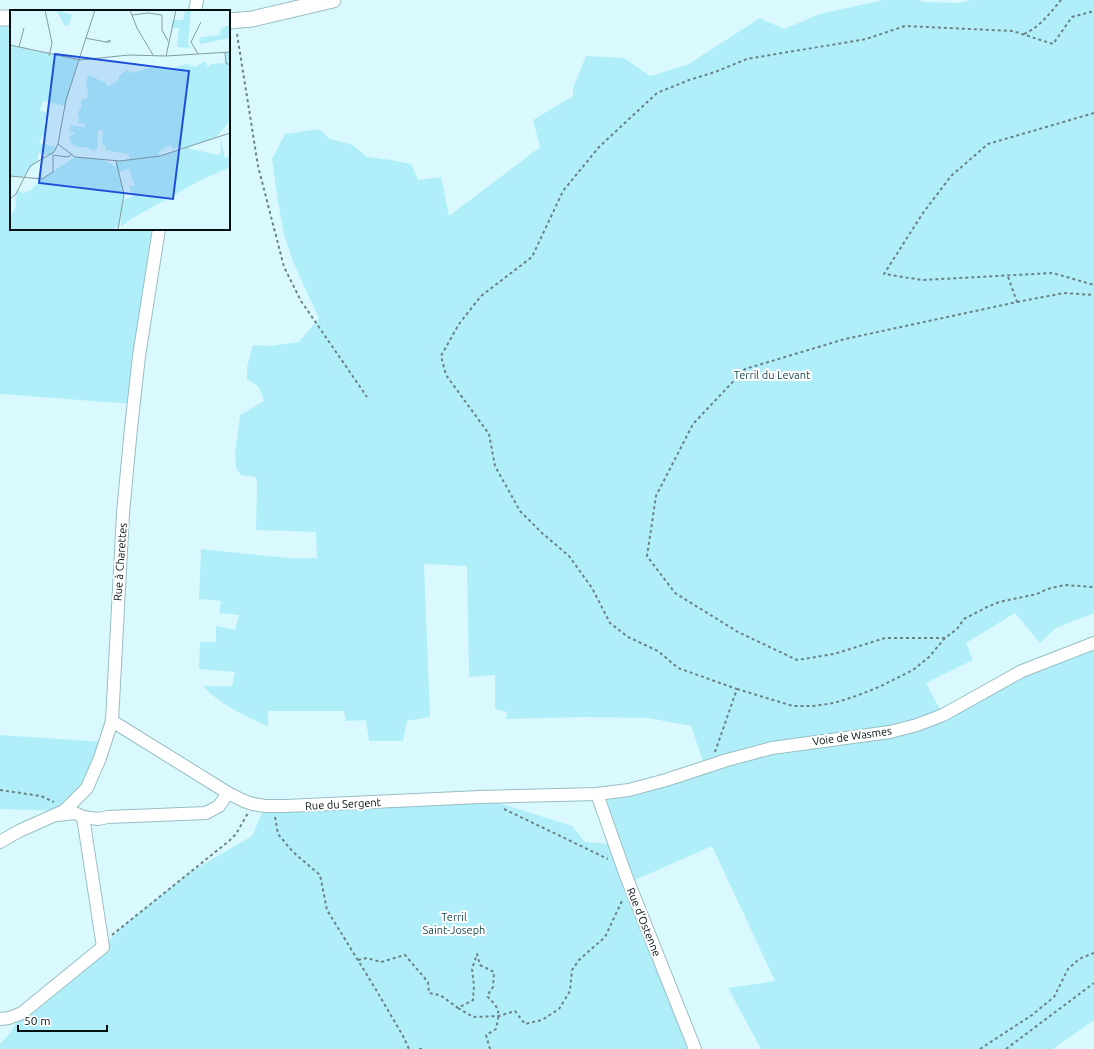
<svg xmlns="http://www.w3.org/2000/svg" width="1094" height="1049" viewBox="0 0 1094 1049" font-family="Ubuntu,sans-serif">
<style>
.green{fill:#b0eff9}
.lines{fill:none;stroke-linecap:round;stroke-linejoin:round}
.minor-casing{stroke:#97bec4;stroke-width:14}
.tertiary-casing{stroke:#97bec4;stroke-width:17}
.path{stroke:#6b8185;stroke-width:2;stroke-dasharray:3 3;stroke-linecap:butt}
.minor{stroke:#fff;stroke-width:12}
.tertiary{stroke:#fff;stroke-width:15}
.labels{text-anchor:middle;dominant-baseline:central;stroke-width:4;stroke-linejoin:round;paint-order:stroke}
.park-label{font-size:11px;fill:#1b4a52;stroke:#fff}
.street-label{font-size:11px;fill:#031012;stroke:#fff}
.inset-road{fill:none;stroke:#849ca0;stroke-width:1}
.view{fill:#1d4ed8;fill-opacity:0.15;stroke:#1d4ed8;stroke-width:2}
.inset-edge{fill:none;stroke:#031012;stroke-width:2}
</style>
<rect width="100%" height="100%" fill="#daf9ff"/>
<!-- green -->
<g class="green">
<path d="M883 0H919L923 2 959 3 971 0H1094V613L1056 628 1040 643 1015 613 966 643 973 660 926 683 943 715 972 700 1094 643V1020L1053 1049H761L728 988 775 981 712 846 628 883 695 1049H0V1044L10 1033 22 1013 46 993 61 991 123 926 190 872 252 836 265 806 480 797 572 826 585 842 610 844 597 794 705 767 691 726 648 718 584 717 506 719 507 712 495 709V675L469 677 467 566 424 564 430 717 407 721 403 741H369L366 720 346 721 344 711H268V726C244 716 221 705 203 686H232L235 672 199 669 200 642H216V626L235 630 239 615 219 613 221 601 199 599 201 549 289 558H317L316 532 256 530 257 485 256 477 241 475 236 468 235 454 240 415 264 401 259 387 247 379V367L253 345 270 346 299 342 319 318 294 264 284 235 278 202 272 159 285 134 319 129 330 139 353 145 367 157 391 160 411 164 418 180 441 177 449 216 540 147 533 120 573 96V88L586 56 624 58 650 76 687 65 760 18 784 29 820 14Z"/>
<polygon points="0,18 11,18 11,229 161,229 133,404 0,394"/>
<polygon points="0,735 105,742 100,758 64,811 0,809"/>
</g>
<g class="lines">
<!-- minor casing -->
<g class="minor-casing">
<g id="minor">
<polyline points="195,11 197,0"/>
<polyline points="112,721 228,793 244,801 253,804 265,806 286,806 480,797 597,794 629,790 666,780 727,760 772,748 890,732 917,725 943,715 1022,671 1094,643"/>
<polyline points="597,794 626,876 695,1049"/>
<polyline points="58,815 75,813 83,817 98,819 108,817 206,813 219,806 228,793"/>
<polyline points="0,842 19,831 64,811 87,788 100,758 112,721 123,513 131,428 139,356 159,229"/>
<polyline points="0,1019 9,1018 22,1013 103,947 83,817"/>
</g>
</g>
<!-- tertiary casing -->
<g class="tertiary-casing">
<g id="tertiary">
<polyline points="0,18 11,18"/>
<polyline points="229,21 252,19 333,0"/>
</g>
</g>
<!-- path -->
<g class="path">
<polyline points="237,34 258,166 284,267 301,301 367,397"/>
<path d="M1024 34C1040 27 1050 13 1061 0"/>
<polyline points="1094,113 988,144 951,176 923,213 884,274 922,280 1053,273 1094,285"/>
<polyline points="1017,302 1064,293 1094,295"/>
<polyline points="945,638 885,638 834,654 797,660 738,632 675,593 647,556 656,496 693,424 745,369 845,339 1017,302 1007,274"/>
<polyline points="737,689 793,706 813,706 834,703 856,696 879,687 913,670 929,657 945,638 957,629 964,619 987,607 999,602 1037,594 1047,589 1065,585 1094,587"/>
<polyline points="715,752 737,689 678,668 658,651 628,637 610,623 592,588 569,556 542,533 520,511 495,466 489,434 446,375 441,356 459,324 481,296 532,257 563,191 599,147 657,93 689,80 715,72 747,59 866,39 905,26 1013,31 1053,44 1072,17 1094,11"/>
<polyline points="0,790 41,796 54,802"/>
<polyline points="504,809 608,859"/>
<polyline points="275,817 278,834 293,852 320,875 327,910 375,988 403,1036 409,1049"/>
<polyline points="112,935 229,841 236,834 248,813"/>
<path d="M358 960 367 958 381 962 405 955 428 982 429 993 440 995 458 1008 473 1000 474 986 472 969 477 954 480 965 494 972 493 987 487 996C500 1009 500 1011 496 1029L486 1035 490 1049"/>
<polyline points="458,1008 473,1017 499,1016 515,1011 525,1024 542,1020 559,1009 570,991 572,970 579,960 605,937 622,901"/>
<polyline points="419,1049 424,1049"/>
<polyline points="980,1049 1032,1015 1054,997 1068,969 1079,959 1094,953"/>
<polyline points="1006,1049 1094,983"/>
</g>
<!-- minor -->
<use href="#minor" class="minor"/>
<!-- tertiary -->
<use href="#tertiary" class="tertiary"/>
</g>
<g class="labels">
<!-- park labels -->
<g class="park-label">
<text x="772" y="375">Terril du Levant</text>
<text x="454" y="917">Terril<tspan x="454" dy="13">Saint-Joseph</tspan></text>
</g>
<!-- street labels -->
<g class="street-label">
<text transform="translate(120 562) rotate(-86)">Rue à Charettes</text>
<text transform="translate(852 736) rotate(-8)">Voie de Wasmes</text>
<text transform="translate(343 804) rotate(-3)">Rue du Sergent</text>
<text transform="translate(644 922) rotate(68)">Rue d'Ostenne</text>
</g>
</g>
<!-- overview -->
<g transform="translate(10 10)">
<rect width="220" height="220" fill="#daf9ff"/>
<path d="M46 0 62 5 58 16H55ZM175 0H181L178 34 181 37 179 38 167 37 169 18H161L163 10H173ZM220 15V28L191 34 189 32 191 27 210 25 211 18ZM1 35 68 50 55 96 33 91 30 100 37 103V110H33L35 113V122L29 133 46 137 40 145 28 143V150L13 167 0 166ZM220 42V111L206 127 177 138 209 145 211 143 210 126 215 148 220 146V157L189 171 121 209 111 217V205L109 216 102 220H0V208L6 196 5 186 7 180 13 183 21 180 32 169 65 147 92 149 106 157V151L120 149 118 144 96 140 95 135 92 134 93 121 88 120 87 139 83 141 76 137H67L59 131 63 132 59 129 60 126 65 123 60 121 61 115 75 117V114L68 113 69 107 67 105 71 97V90L79 88 76 73 78 65 96 73 97 77 109 70 108 67 116 60 123 63 138 58 162 59 176 54 185 57 195 51 198 57 202 54 216 53 215 43ZM160 135 163 139 170 136 172 139 150 146 148 142ZM119 159 125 176H119L123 186 113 190 114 184 108 162Z" fill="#b0eff9" fill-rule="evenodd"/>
<path class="inset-road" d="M35 0 42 33 39 46M120 0 127 18 143 45M122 5 138 3 152 5V20L158 31M75 28 96 32H100V30L96 32M0 35 70 50 119 45 156 46 220 42M9 37 14 18M215 43 216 53 220 55M188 44 181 32 191 12M156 46 166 0M48 134 65 147 110 151 150 146 220 123M42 145 58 147 61 145M106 151 114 184 108 220M0 166 32 169 43 162V146M0 189 6 184 20 156 44 142 48 134 56 90 85 0"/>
<path class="view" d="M45 44 179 61 163 189 29 173Z"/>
<rect width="220" height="220" class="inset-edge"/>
</g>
<!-- scale -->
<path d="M18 1025v6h89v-6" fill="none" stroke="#031012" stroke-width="2"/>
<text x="24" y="1025" font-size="12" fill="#031012" stroke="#ffffff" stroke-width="3" paint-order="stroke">50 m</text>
</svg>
